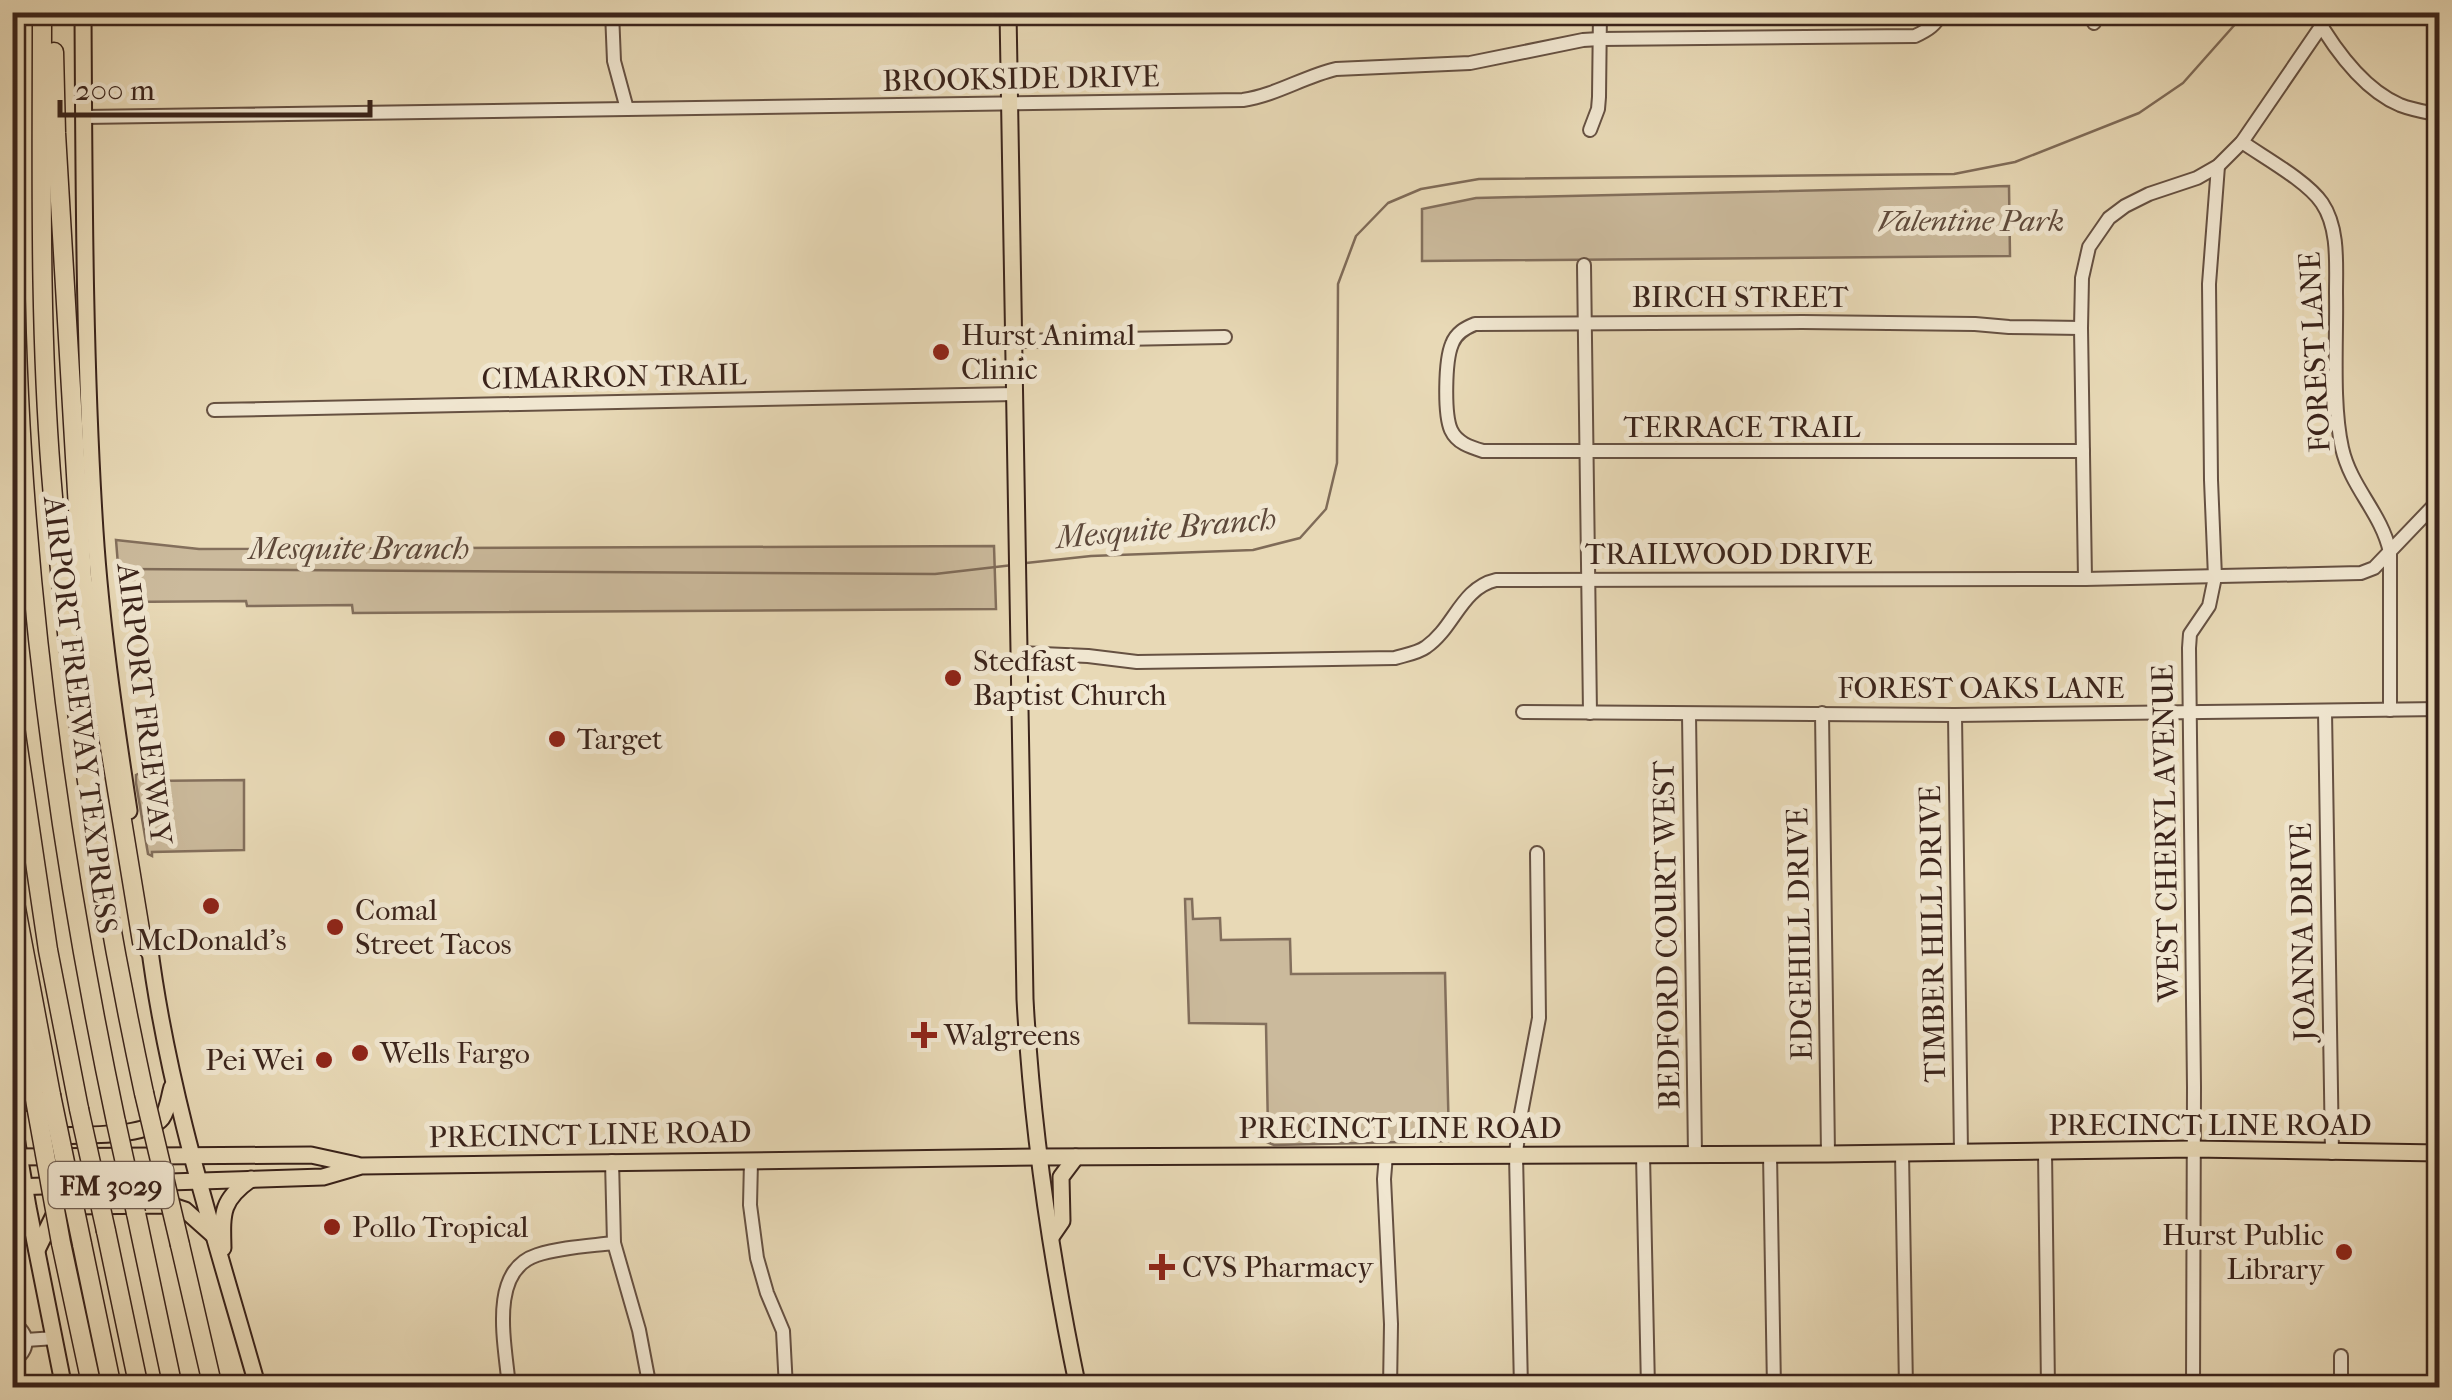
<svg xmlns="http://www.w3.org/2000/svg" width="2452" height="1400" viewBox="0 0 2452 1400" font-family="'IM FELL French Canon',serif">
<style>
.green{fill:#cbba9c;stroke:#836f5c;stroke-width:2.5}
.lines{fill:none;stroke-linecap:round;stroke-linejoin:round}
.stream{stroke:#7f6b58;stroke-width:2.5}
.minor-casing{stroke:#665142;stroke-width:16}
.major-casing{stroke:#3b241b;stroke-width:19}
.highway-casing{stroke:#3b241b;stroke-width:21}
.minor{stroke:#f0e6d0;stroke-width:12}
.major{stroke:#e8d9b6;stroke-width:15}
.highway{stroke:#e8d9b6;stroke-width:18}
.highway-bridge-casing{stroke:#3b241b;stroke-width:21;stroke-linecap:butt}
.highway-bridge{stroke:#e8d9b6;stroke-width:18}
.poi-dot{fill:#8f2418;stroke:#f0e6d0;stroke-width:4}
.labels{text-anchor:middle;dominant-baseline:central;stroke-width:10;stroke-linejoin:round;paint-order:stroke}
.shield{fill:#f0e6d0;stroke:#715e51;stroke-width:2.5}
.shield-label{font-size:28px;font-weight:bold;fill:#3b241b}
.street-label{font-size:30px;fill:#3b241b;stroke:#f0e6d0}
.park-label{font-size:30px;font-style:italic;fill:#5f4a3b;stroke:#f0e6d0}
.poi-label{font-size:30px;fill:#3b241b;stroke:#f0e6d0;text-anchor:start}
.water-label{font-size:32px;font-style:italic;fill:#5d483a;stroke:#f0e6d0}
</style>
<rect width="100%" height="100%" fill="#e8d9b6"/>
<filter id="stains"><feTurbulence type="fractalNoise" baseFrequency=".002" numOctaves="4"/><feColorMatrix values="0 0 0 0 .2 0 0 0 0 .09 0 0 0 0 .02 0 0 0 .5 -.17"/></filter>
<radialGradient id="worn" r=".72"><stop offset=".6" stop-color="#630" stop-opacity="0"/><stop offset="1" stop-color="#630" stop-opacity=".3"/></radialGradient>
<!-- green -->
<g class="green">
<polygon points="2009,186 2010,256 1422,261 1422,209 1476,198"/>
<polygon points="116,540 199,549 994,546 996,609 353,613 352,605 247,606 246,601 121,602"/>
<polygon points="142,772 144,781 244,780 244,850 152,852 152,856 148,854 136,783 136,775"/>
<polygon points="1185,899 1192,899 1193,919 1220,918 1221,940 1290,939 1291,974 1445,973 1449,1141 1274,1145 1264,1141 1264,1132 1268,1131 1266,1024 1189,1023"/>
</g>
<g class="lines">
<!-- stream -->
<g class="stream">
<polyline points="1026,563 1091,556 1253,550 1300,538 1326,509 1337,463 1338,284 1356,236 1388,203 1421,189 1479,179 1954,174 2015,162 2139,113 2183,83 2246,12"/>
<polyline points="120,569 935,574 1013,565"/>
</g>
<!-- minor casing -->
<g class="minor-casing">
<g id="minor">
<polyline points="612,12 614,61 627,109"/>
<polyline points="2089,12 2094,23"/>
<path d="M2313 12C2333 47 2362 89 2400 105 2413 110 2426 112 2440 115"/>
<path d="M84 117 1243 100C1276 95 1303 77 1336 69L1470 63 1583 40 1600 39 1915 36C1928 30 1936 25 1942 12"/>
<polyline points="1590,130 1598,109 1599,97 1600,12"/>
<path d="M2242 142C2265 158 2307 181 2322 203 2339 228 2336 264 2336 293 2337 340 2332 404 2342 448 2351 488 2381 512 2390 552V710"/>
<polyline points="1584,265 1590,713"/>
<path d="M2081 328 2009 327 1975 324 1802 322 1475 324C1465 328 1456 333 1452 344 1445 360 1444 414 1451 430 1457 443 1470 447 1483 451H2083"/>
<polyline points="1014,341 1225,337"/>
<polyline points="214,410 1015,394"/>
<polyline points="2085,579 2081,328 2082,278 2089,247 2109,218 2125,206 2149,194 2197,178 2218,166 2242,142 2331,12"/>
<path d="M1019 653 1088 656 1137 662 1395 658C1405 655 1418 653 1426 647 1454 628 1461 588 1496 580L2085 579 2361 573 2374 568 2440 499"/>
<polyline points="2325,711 2332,1153"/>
<polyline points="1523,712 1955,715 2440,709"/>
<polyline points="1822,713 1828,1154"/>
<polyline points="1689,714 1695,1155"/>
<polyline points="1955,715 1961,1152"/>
<polyline points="2045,1151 2048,1388"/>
<polyline points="1902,1153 1906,1388"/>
<polyline points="1770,1154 1774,1388"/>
<polyline points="1386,1155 1384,1179 1391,1324 1390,1388"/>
<polyline points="1643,1155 1648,1388"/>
<polyline points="612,1161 614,1243 639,1330 650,1388"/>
<polyline points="751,1161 750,1205 757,1258 767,1293 783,1331 786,1388"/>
<path d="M12 1323C30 1333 30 1351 12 1361"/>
<polyline points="26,1340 55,1338"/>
<polyline points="2341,1356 2341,1388"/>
<path d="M509 1388C506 1347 487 1271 537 1255 562 1247 589 1246 614 1243"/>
<polyline points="1521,1388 1516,1155 1519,1124 1539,1018 1537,853"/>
<polyline points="2193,1388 2194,1087 2189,648 2190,634 2209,606 2215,577 2211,480 2209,284 2218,166"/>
</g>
</g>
<!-- major casing -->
<g class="major-casing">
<g id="major">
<path d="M83 12C84 185 84 359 95 531 101 624 115 719 129 811"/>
<path d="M1008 12 1025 999C1032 1130 1051 1259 1078 1388"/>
<path d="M149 943C168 1095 216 1240 258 1388"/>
<polyline points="12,1056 30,1103"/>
<polyline points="12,1114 28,1207 64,1388"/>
<path d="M53 1132 58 1136C83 1134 146 1138 162 1118 168 1110 169 1097 172 1087"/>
<polyline points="12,1157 311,1155 357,1165"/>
<polyline points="12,1187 323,1177 361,1166 1038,1157 1828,1154 2193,1149 2440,1153"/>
<polyline points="1051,1237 1062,1221 1061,1177 1076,1157"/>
<path d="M223 1248C222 1213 221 1200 251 1179"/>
<polyline points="37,1250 55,1213 68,1206 170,1205 185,1210 212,1234"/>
</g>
</g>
<!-- highway casing -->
<g class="highway-casing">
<g id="highway">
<path d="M13 12C13 182 13 352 27 521 43 724 74 923 116 1122"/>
<path d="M42 12C42 166 39 320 51 473 68 682 100 888 144 1093"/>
<polyline points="54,52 56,133 82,577 142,942 150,951"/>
<polyline points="12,707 48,950 79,1109"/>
<polyline points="12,887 51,1095"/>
<polyline points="12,961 34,1094"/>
<polyline points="136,1213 173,1388"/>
<polyline points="106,1231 139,1388"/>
<polyline points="61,1243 92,1388"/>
<polyline points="82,1244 112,1388"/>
<polyline points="180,1245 213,1388"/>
<polyline points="64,1387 64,1388"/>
</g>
</g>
<!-- minor -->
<use href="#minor" class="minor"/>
<!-- major -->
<use href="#major" class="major"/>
<!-- highway -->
<use href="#highway" class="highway"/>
<!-- highway-bridge casing -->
<g class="highway-bridge-casing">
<g id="highway-bridge">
<polyline points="144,1093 180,1245"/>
<polyline points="34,1094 61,1243"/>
<polyline points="51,1095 82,1244"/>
<polyline points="79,1109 106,1231"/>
<polyline points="116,1122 136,1213"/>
</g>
</g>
<!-- highway-bridge -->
<use href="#highway-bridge" class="highway-bridge"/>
</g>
<!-- markers -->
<g class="poi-dot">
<circle cx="941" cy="352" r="10"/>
<circle cx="953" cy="678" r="10"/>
<circle cx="557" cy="739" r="10"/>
<circle cx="211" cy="906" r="10"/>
<circle cx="335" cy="927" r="10"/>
<path d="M919 1020h10v10h10v10h-10v10h-10v-10h-10v-10h10z"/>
<circle cx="360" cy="1053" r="10"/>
<circle cx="324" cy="1060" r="10"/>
<circle cx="332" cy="1227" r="10"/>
<circle cx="2344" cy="1252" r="10"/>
<path d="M1157 1252h10v10h10v10h-10v10h-10v-10h-10v-10h10z"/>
</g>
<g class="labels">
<!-- shield labels -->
<rect class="shield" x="48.5" y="1162" width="125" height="46" rx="8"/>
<g class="shield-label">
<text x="111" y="1185">FM 3029</text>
</g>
<!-- street labels -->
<g class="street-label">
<text transform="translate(1021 79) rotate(-1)">BROOKSIDE DRIVE</text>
<text x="1740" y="297">BIRCH STREET</text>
<text transform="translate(2315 352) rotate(-93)">FOREST LANE</text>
<text transform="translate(614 377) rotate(-1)">CIMARRON TRAIL</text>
<text x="1742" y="427">TERRACE TRAIL</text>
<text x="1729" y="554">TRAILWOOD DRIVE</text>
<text x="1981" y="688">FOREST OAKS LANE</text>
<text transform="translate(144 704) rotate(83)">AIRPORT FREEWAY</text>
<text transform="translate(80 715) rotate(83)">AIRPORT FREEWAY TEXPRESS</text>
<text transform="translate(2166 833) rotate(-91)">WEST CHERYL AVENUE</text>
<text transform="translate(2303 932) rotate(-91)">JOANNA DRIVE</text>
<text transform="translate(1800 934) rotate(-91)">EDGEHILL DRIVE</text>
<text transform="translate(1933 934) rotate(-91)">TIMBER HILL DRIVE</text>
<text transform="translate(1667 935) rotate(-91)">BEDFORD COURT WEST</text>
<text x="2210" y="1125">PRECINCT LINE ROAD</text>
<text x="1400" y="1128">PRECINCT LINE ROAD</text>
<text transform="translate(590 1135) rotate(-1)">PRECINCT LINE ROAD</text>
</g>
<!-- park labels -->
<g class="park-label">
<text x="1971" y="221">Valentine Park</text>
</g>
<!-- poi labels -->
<g class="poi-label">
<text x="961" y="335">Hurst Animal<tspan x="961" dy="34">Clinic</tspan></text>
<text x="973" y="661">Stedfast<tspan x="973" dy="34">Baptist Church</tspan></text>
<text x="577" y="739">Target</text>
<text x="355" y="910">Comal<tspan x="355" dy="34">Street Tacos</tspan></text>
<text x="211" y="940" text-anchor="middle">McDonald's</text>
<text x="944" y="1035">Walgreens</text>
<text x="380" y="1053">Wells Fargo</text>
<text x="304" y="1060" text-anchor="end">Pei Wei</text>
<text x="352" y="1227">Pollo Tropical</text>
<text x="2324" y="1235" text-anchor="end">Hurst Public<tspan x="2324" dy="34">Library</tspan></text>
<text x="1182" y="1267">CVS Pharmacy</text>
</g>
<!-- water labels -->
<g class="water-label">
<text transform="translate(1166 528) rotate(-5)">Mesquite Branch</text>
<text x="359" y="548">Mesquite Branch</text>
</g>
</g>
<!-- margin -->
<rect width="2452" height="1400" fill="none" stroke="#e8d9b6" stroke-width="50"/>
<rect x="15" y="15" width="2422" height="1370" fill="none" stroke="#3b241b" stroke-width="5"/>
<rect x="25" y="25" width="2402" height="1350" fill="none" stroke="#3b241b" stroke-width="2.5"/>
<!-- scale -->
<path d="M60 100v15h310v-15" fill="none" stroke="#3b241b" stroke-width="5"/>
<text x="75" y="100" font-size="30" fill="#3b241b" stroke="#f0e6d0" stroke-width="8" paint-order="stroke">200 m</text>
<rect width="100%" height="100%" filter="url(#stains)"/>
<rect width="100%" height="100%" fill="url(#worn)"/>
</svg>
